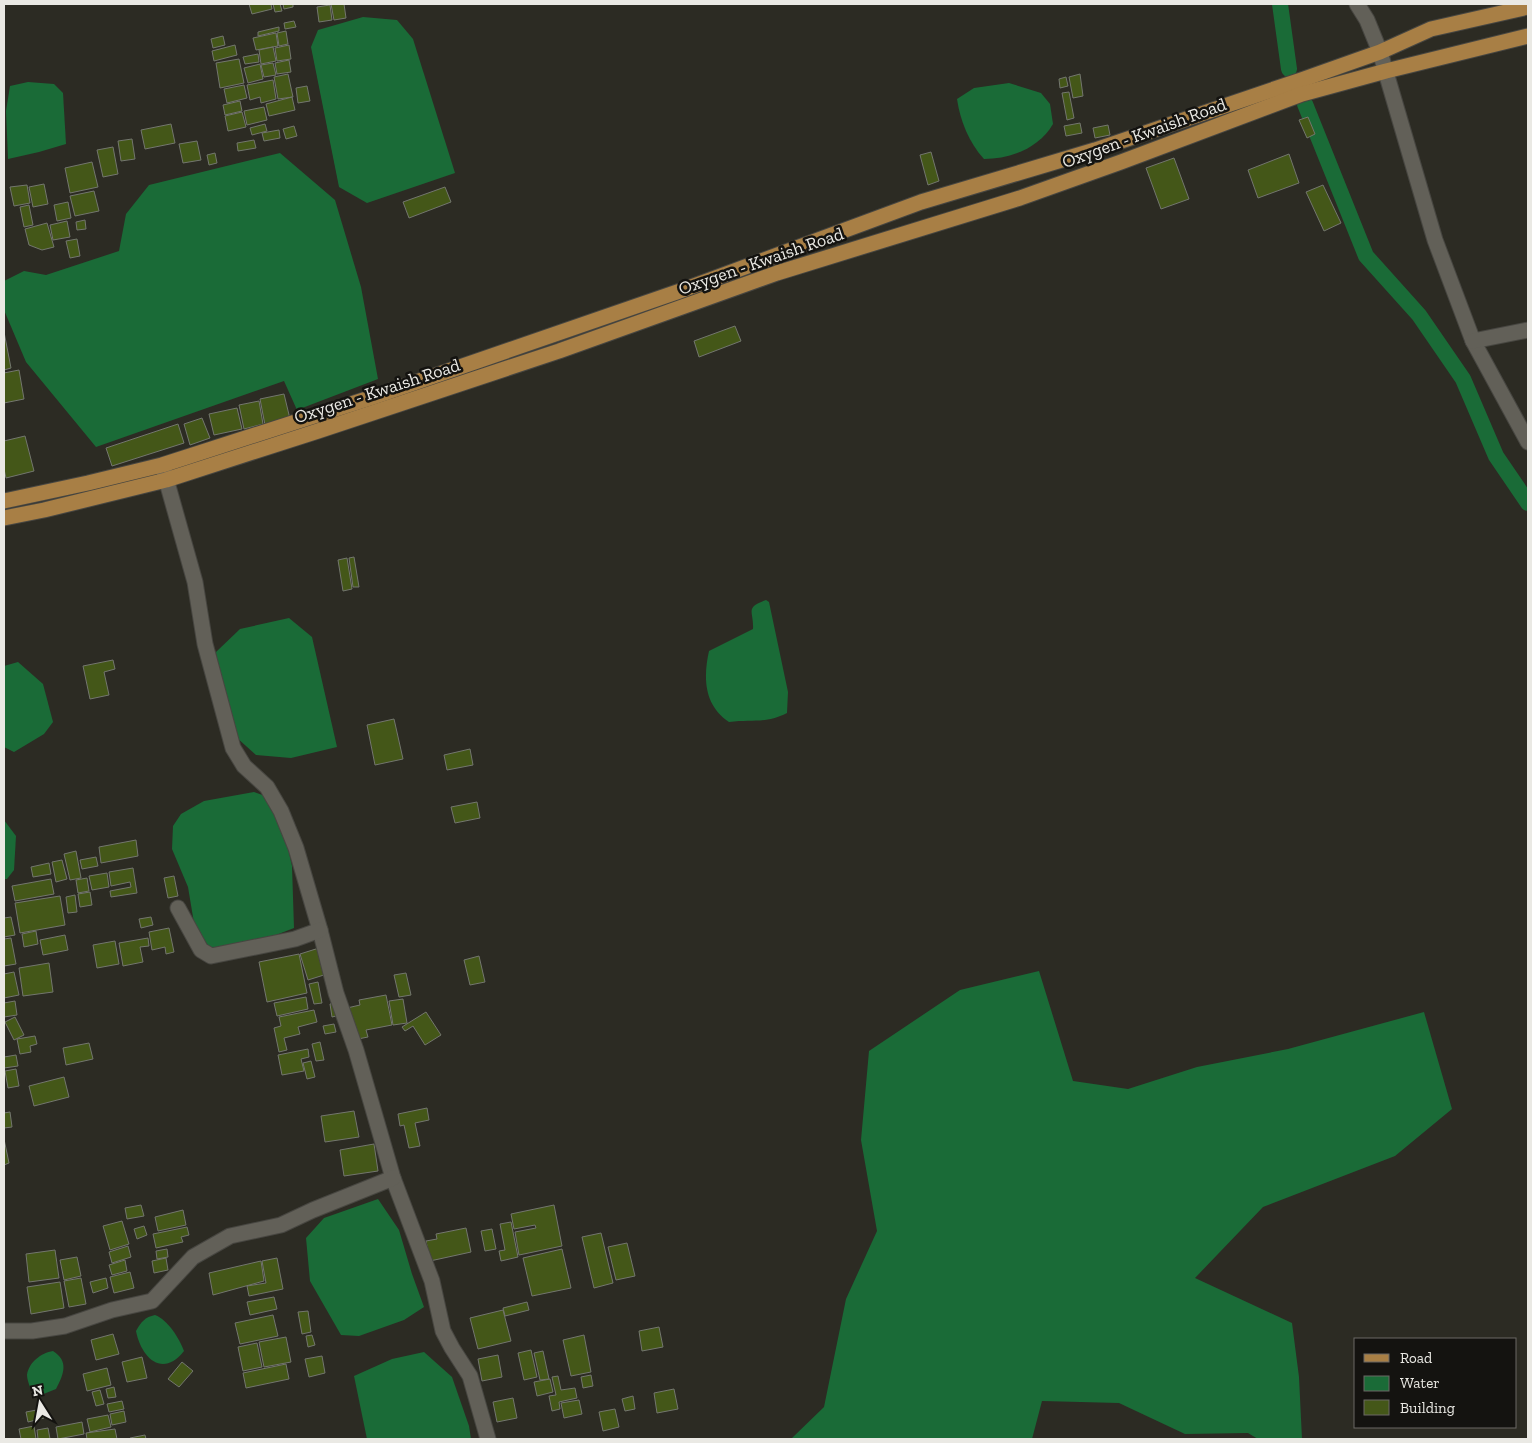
<svg xmlns="http://www.w3.org/2000/svg" width="1532" height="1443" viewBox="0 0 1532 1443" font-family="'Zilla Slab',serif">
<style>
.water{fill:#1a6b37}
.lines{fill:none;stroke-linecap:round;stroke-linejoin:round}
.canal{stroke:#1a6b37;stroke-width:16}
.building{fill:#445718;stroke:#73766e}
.minor-casing{stroke:#474641;stroke-width:17}
.major-casing{stroke:#474641;stroke-width:17}
.minor{stroke:#626058;stroke-width:15}
.major{stroke:#a87f45;stroke-width:15}
.labels{text-anchor:middle;dominant-baseline:central;stroke-width:5;stroke-linejoin:round;paint-order:stroke}
.street-label{font-size:18px;fill:#eae9e4;stroke:#141310}
</style>
<rect width="100%" height="100%" fill="#2c2b23"/>
<!-- water -->
<g class="water">
<polygon points="363,17 397,20 413,39 455,173 367,203 339,187 311,47 318,30"/>
<polygon points="28,82 54,84 63,93 66,144 39,152 8,159 6,111 10,86"/>
<path d="M1009 83 1041 93 1050 104 1053 124C1039 148 1011 159 984 159 969 143 960 120 957 99L974 88Z"/>
<polygon points="280,153 335,200 361,287 378,379 297,410 284,381 96,447 26,362 4,310 4,281 24,271 46,275 119,251 126,214 149,185"/>
<path d="M766 600 769 602 788 692 787 713C765 724 752 719 729 722 704 705 703 678 709 651L753 629C754 611 744 608 766 600Z"/>
<polygon points="289,618 312,637 337,747 291,758 256,755 236,737 218,689 216,652 240,629"/>
<polygon points="18,662 43,684 53,722 44,734 14,752 4,747 4,666"/>
<polygon points="254,792 268,797 284,830 292,866 294,928 258,942 210,949 194,923 188,887 172,849 173,826 181,814 204,801"/>
<polygon points="4,820 16,836 14,870 7,879 4,879"/>
<polygon points="1039,971 1073,1081 1128,1089 1197,1067 1288,1049 1424,1012 1452,1109 1395,1156 1263,1207 1195,1278 1292,1323 1299,1377 1302,1439 1258,1439 1248,1433 1185,1434 1119,1403 1042,1401 1032,1439 791,1439 824,1407 846,1299 877,1231 861,1140 869,1051 960,990"/>
<polygon points="378,1199 399,1230 412,1274 424,1307 404,1320 359,1336 341,1335 310,1281 306,1238 324,1218"/>
<path d="M155 1315C168 1320 179 1338 184 1351 162 1379 141 1357 136 1331 141 1322 145 1317 155 1315Z"/>
<path d="M53 1351C69 1361 64 1374 56 1389L41 1395 30 1388C29 1384 27 1379 27 1375 29 1362 41 1353 53 1351Z"/>
<polygon points="424,1352 452,1377 469,1426 471,1439 367,1439 354,1376 392,1359"/>
</g>
<g class="lines">
<!-- canal -->
<g class="canal">
<polyline points="1280,4 1289,69"/>
<polyline points="1305,104 1366,256 1419,315 1463,379 1496,456 1528,503"/>
</g>
</g>
<!-- building -->
<g class="building">
<polygon points="249,4 271,4 272,9 252,14"/>
<polygon points="273,4 280,4 282,11 275,12"/>
<polygon points="283,4 293,4 293,7 284,9"/>
<polygon points="331,4 344,4 346,18 334,20"/>
<polygon points="330,5 332,20 319,22 317,7"/>
<polygon points="294,21 296,27 285,29 284,23"/>
<polygon points="279,27 279,31 258,36 258,32"/>
<polygon points="286,31 288,44 279,46 277,33"/>
<polygon points="276,33 278,46 256,50 253,38"/>
<polygon points="223,36 225,45 213,48 211,39"/>
<polygon points="235,45 237,55 214,61 212,51"/>
<polygon points="289,45 291,59 277,61 275,48"/>
<polygon points="273,47 276,61 261,64 259,50"/>
<polygon points="258,54 259,62 245,64 243,57"/>
<polygon points="239,59 244,83 220,88 216,63"/>
<polygon points="289,60 291,72 277,74 275,63"/>
<polygon points="273,63 276,75 264,77 261,65"/>
<polygon points="260,64 263,79 248,83 244,68"/>
<polygon points="288,74 293,97 278,99 274,77"/>
<polygon points="1080,74 1083,96 1073,98 1069,77"/>
<polygon points="1066,77 1068,86 1060,88 1059,79"/>
<polygon points="273,80 276,99 261,103 260,97 250,100 247,85"/>
<polygon points="244,85 247,98 227,103 224,89"/>
<polygon points="307,86 310,101 298,103 296,88"/>
<polygon points="1069,92 1074,118 1067,120 1062,93"/>
<polygon points="292,97 295,110 269,116 266,104"/>
<polygon points="240,101 242,111 225,115 223,105"/>
<polygon points="264,107 267,120 247,125 244,111"/>
<polygon points="242,112 246,127 228,131 225,116"/>
<polygon points="1308,117 1315,134 1307,138 1299,120"/>
<polygon points="1080,123 1082,133 1066,136 1064,126"/>
<polygon points="171,124 175,143 145,149 141,130"/>
<polygon points="265,124 267,131 252,135 250,128"/>
<polygon points="1108,125 1110,135 1095,138 1093,128"/>
<polygon points="294,126 297,136 286,139 283,129"/>
<polygon points="279,130 280,138 264,141 262,133"/>
<polygon points="132,139 135,159 121,161 118,141"/>
<polygon points="254,140 256,148 238,151 237,143"/>
<polygon points="197,141 201,160 183,163 179,144"/>
<polygon points="113,147 118,174 103,177 97,150"/>
<polygon points="931,152 939,181 928,185 920,155"/>
<polygon points="215,153 217,163 209,165 207,155"/>
<polygon points="1289,154 1299,183 1258,198 1248,170"/>
<polygon points="1174,158 1189,199 1161,209 1146,168"/>
<polygon points="92,162 98,187 70,193 65,168"/>
<polygon points="44,184 48,204 33,207 29,187"/>
<polygon points="27,185 30,203 14,206 10,187"/>
<polygon points="1323,185 1341,223 1324,231 1306,192"/>
<polygon points="445,187 451,202 409,218 403,202"/>
<polygon points="94,191 99,211 75,216 70,196"/>
<polygon points="68,202 71,218 57,221 54,205"/>
<polygon points="29,205 33,225 24,227 20,207"/>
<polygon points="85,220 86,229 77,230 76,222"/>
<polygon points="67,221 70,237 53,240 50,225"/>
<polygon points="47,223 54,247 42,250 29,245 25,229"/>
<polygon points="77,239 80,256 70,258 66,241"/>
<polygon points="735,326 741,341 699,357 694,341"/>
<polygon points="4,332 11,368 4,370"/>
<polygon points="19,370 24,399 4,403 4,373"/>
<polygon points="284,394 290,419 265,425 260,399"/>
<polygon points="259,401 263,424 244,429 239,405"/>
<polygon points="237,408 242,429 214,435 209,414"/>
<polygon points="202,418 210,438 190,445 184,424"/>
<polygon points="178,424 184,443 112,466 106,448"/>
<polygon points="25,436 34,471 6,478 4,469 4,441"/>
<polygon points="354,557 359,587 353,587 349,558"/>
<polygon points="347,558 352,589 343,591 338,560"/>
<polygon points="113,660 115,669 104,672 109,695 90,699 83,666"/>
<polygon points="394,719 403,759 375,765 367,725"/>
<polygon points="470,749 473,765 447,770 444,755"/>
<polygon points="477,802 480,818 455,823 451,807"/>
<polygon points="136,840 138,856 101,863 99,847"/>
<polygon points="76,851 81,878 70,880 64,854"/>
<polygon points="96,857 98,866 82,869 80,860"/>
<polygon points="62,860 67,879 56,882 52,862"/>
<polygon points="49,863 51,874 33,877 31,867"/>
<polygon points="133,868 137,893 111,897 110,891 131,887 130,882 111,886 109,872"/>
<polygon points="107,873 109,887 92,890 89,876"/>
<polygon points="174,876 178,896 168,898 164,878"/>
<polygon points="87,878 89,891 78,893 76,880"/>
<polygon points="51,879 54,894 15,901 12,886"/>
<polygon points="90,892 92,905 80,907 78,894"/>
<polygon points="75,895 77,912 68,913 66,897"/>
<polygon points="60,896 65,925 20,933 15,903"/>
<polygon points="11,917 15,935 4,937 4,918"/>
<polygon points="151,917 153,925 141,928 139,919"/>
<polygon points="169,928 174,952 166,954 165,947 152,950 149,932"/>
<polygon points="36,931 38,944 24,947 22,934"/>
<polygon points="65,935 68,950 43,955 40,940"/>
<polygon points="11,938 16,964 4,966 4,939"/>
<polygon points="148,938 149,946 140,947 143,962 123,966 119,943"/>
<polygon points="115,941 119,964 97,968 93,945"/>
<polygon points="319,948 327,974 308,980 300,954"/>
<polygon points="299,954 307,993 267,1002 259,962"/>
<polygon points="479,956 485,982 470,985 464,960"/>
<polygon points="49,963 53,992 23,996 19,968"/>
<polygon points="14,972 19,995 4,998 4,974"/>
<polygon points="406,973 411,995 399,997 394,975"/>
<polygon points="318,982 322,1003 314,1004 309,984"/>
<polygon points="386,995 392,1025 366,1030 368,1037 353,1040 347,1008 360,1005 359,1000"/>
<polygon points="306,997 308,1009 277,1016 274,1003"/>
<polygon points="403,999 407,1023 393,1025 389,1001"/>
<polygon points="15,1001 17,1015 4,1017 4,1003"/>
<polygon points="337,1002 340,1015 332,1017 330,1004"/>
<polygon points="314,1010 317,1022 298,1027 300,1034 284,1038 287,1050 279,1052 274,1028 281,1026 279,1017"/>
<polygon points="426,1012 441,1035 425,1045 413,1026 405,1031 402,1027"/>
<polygon points="15,1017 24,1035 14,1040 5,1022"/>
<polygon points="334,1024 336,1032 325,1034 323,1026"/>
<polygon points="35,1036 37,1044 30,1046 31,1052 20,1054 17,1039"/>
<polygon points="320,1042 324,1060 316,1061 312,1044"/>
<polygon points="89,1043 93,1059 66,1065 63,1048"/>
<polygon points="308,1049 309,1057 301,1059 304,1071 282,1075 278,1055"/>
<polygon points="16,1055 18,1066 4,1068 4,1057"/>
<polygon points="311,1061 315,1077 307,1079 303,1063"/>
<polygon points="16,1069 19,1086 8,1088 5,1071"/>
<polygon points="64,1077 69,1097 34,1106 29,1086"/>
<polygon points="427,1108 429,1120 415,1123 420,1146 409,1148 404,1125 400,1126 398,1114"/>
<polygon points="354,1111 359,1137 325,1142 321,1116"/>
<polygon points="10,1112 12,1127 4,1128 4,1113"/>
<polygon points="4,1139 9,1163 4,1165"/>
<polygon points="374,1144 378,1171 344,1176 340,1150"/>
<polygon points="141,1205 144,1216 127,1219 125,1208"/>
<polygon points="554,1205 562,1246 519,1255 515,1232 536,1228 535,1225 514,1229 511,1214"/>
<polygon points="183,1210 186,1225 158,1231 155,1217"/>
<polygon points="122,1221 129,1244 110,1250 103,1226"/>
<polygon points="511,1222 518,1257 501,1261 499,1251 505,1250 500,1224"/>
<polygon points="144,1226 147,1235 137,1239 134,1229"/>
<polygon points="187,1227 189,1235 181,1237 183,1242 156,1248 153,1234"/>
<polygon points="466,1228 471,1252 430,1261 426,1241 437,1239 436,1234"/>
<polygon points="492,1229 496,1249 485,1251 481,1231"/>
<polygon points="601,1233 613,1283 594,1288 582,1237"/>
<polygon points="627,1243 635,1276 616,1280 608,1247"/>
<polygon points="128,1246 131,1257 112,1263 109,1252"/>
<polygon points="167,1249 168,1257 157,1259 156,1251"/>
<polygon points="562,1249 571,1288 532,1296 523,1258"/>
<polygon points="55,1250 59,1278 29,1282 26,1254"/>
<polygon points="77,1257 81,1276 64,1280 60,1260"/>
<polygon points="166,1258 168,1270 154,1273 152,1261"/>
<polygon points="277,1258 283,1289 249,1296 247,1286 266,1283 262,1261"/>
<polygon points="125,1260 127,1271 112,1275 109,1265"/>
<polygon points="261,1261 264,1281 213,1295 209,1273"/>
<polygon points="130,1272 134,1288 114,1293 110,1277"/>
<polygon points="81,1278 86,1304 69,1307 64,1281"/>
<polygon points="106,1278 108,1288 93,1293 90,1282"/>
<polygon points="60,1282 64,1308 31,1314 27,1287"/>
<polygon points="274,1297 277,1309 250,1315 247,1302"/>
<polygon points="527,1302 529,1310 505,1316 503,1308"/>
<polygon points="503,1310 511,1341 478,1349 470,1318"/>
<polygon points="308,1311 311,1332 302,1334 298,1312"/>
<polygon points="273,1315 278,1336 240,1344 235,1323"/>
<polygon points="659,1327 663,1347 642,1351 639,1331"/>
<polygon points="113,1334 119,1354 96,1360 91,1340"/>
<polygon points="312,1335 315,1345 308,1347 306,1336"/>
<polygon points="584,1335 591,1372 571,1376 563,1340"/>
<polygon points="286,1337 291,1362 264,1367 259,1342"/>
<polygon points="257,1343 262,1367 243,1371 238,1347"/>
<polygon points="531,1350 537,1377 524,1380 518,1353"/>
<polygon points="543,1351 549,1379 540,1380 534,1353"/>
<polygon points="498,1355 502,1377 482,1381 478,1359"/>
<polygon points="322,1356 325,1373 309,1377 305,1359"/>
<polygon points="142,1357 147,1378 127,1382 122,1362"/>
<polygon points="182,1362 193,1371 179,1387 168,1379"/>
<polygon points="286,1364 289,1379 246,1388 243,1373"/>
<polygon points="107,1368 111,1385 87,1391 83,1374"/>
<polygon points="591,1375 593,1386 583,1388 581,1377"/>
<polygon points="558,1376 561,1390 575,1388 577,1398 559,1402 560,1409 552,1411 549,1396 556,1395 552,1377"/>
<polygon points="550,1379 553,1392 537,1396 534,1382"/>
<polygon points="114,1387 116,1397 108,1398 106,1389"/>
<polygon points="674,1389 678,1409 657,1413 654,1393"/>
<polygon points="100,1390 104,1404 96,1406 92,1392"/>
<polygon points="633,1396 635,1409 625,1411 622,1399"/>
<polygon points="513,1398 517,1418 497,1422 493,1402"/>
<polygon points="579,1400 582,1414 564,1418 561,1403"/>
<polygon points="122,1401 124,1409 109,1412 107,1404"/>
<polygon points="42,1409 44,1418 28,1422 26,1412"/>
<polygon points="615,1409 619,1427 603,1431 599,1412"/>
<polygon points="124,1411 126,1422 112,1425 110,1414"/>
<polygon points="108,1415 111,1427 90,1432 87,1419"/>
<polygon points="82,1422 84,1434 58,1439 56,1427"/>
<polygon points="34,1426 36,1439 21,1439 19,1429"/>
<polygon points="48,1428 50,1439 38,1439 37,1430"/>
<polygon points="115,1429 117,1439 87,1439 86,1433"/>
<polygon points="145,1435 146,1439 130,1439 130,1438"/>
</g>
<g class="lines">
<!-- minor casing -->
<g class="minor-casing">
<g id="minor">
<polyline points="1357,4 1367,20 1380,52 1435,240 1473,341 1528,442"/>
<polyline points="1473,341 1528,330"/>
<polyline points="163,468 195,582 205,644 233,748 244,766 267,787 281,811 296,848 320,930 336,993 356,1050 393,1178 432,1281 443,1331 452,1348 470,1376 488,1439"/>
<polyline points="178,908 201,950 211,956 295,939 320,930"/>
<polyline points="4,1331 32,1331 65,1326 112,1310 152,1301 193,1257 230,1236 281,1225 313,1210 393,1178"/>
</g>
</g>
<!-- major casing -->
<g class="major-casing">
<g id="major">
<polyline points="4,501 88,483 162,465 373,397 680,291 921,202 1095,150 1301,80 1380,52 1431,29 1528,7"/>
<polyline points="4,518 44,510 166,480 318,431 559,351 777,273 1020,198 1121,162 1302,94 1386,71 1528,36"/>
</g>
</g>
<!-- minor -->
<use href="#minor" class="minor"/>
<!-- major -->
<use href="#major" class="major"/>
</g>
<g class="labels">
<!-- street labels -->
<g class="street-label">
<text transform="translate(1144 133) rotate(-20)">Oxygen - Kwaish Road</text>
<text transform="translate(761 261) rotate(-19)">Oxygen - Kwaish Road</text>
<text transform="translate(377 391) rotate(-18)">Oxygen - Kwaish Road</text>
</g>
</g>
<!-- border -->
<rect width="1532" height="1443" fill="none" stroke="#eae9e4" stroke-width="10"/>
<!-- legend -->
<rect x="1354" y="1338" width="162" height="90" fill="#141310" stroke="#6a6965"/>
<rect x="1364" y="1354" width="25" height="8" fill="#a87f45" stroke="#6a6965"/>
<text x="1400" y="1363" font-size="15" fill="#eae9e4">Road</text>
<rect x="1364" y="1376" width="25" height="15" fill="#1a6b37" stroke="#6a6965"/>
<text x="1400" y="1388" font-size="15" fill="#eae9e4">Water</text>
<rect x="1364" y="1400" width="25" height="15" fill="#445718" stroke="#6a6965"/>
<text x="1400" y="1413" font-size="15" fill="#eae9e4">Building</text>
<!-- north arrow -->
<g transform="translate(40 1403) rotate(349)" stroke="#141310" stroke-width="4" paint-order="stroke">
<path d="M0-4L9 19L0 12L-9 19Z" fill="#eae9e4"/>
<text y="-8" font-size="14" font-weight="bold" text-anchor="middle" fill="#eae9e4">N</text>
</g>
</svg>
